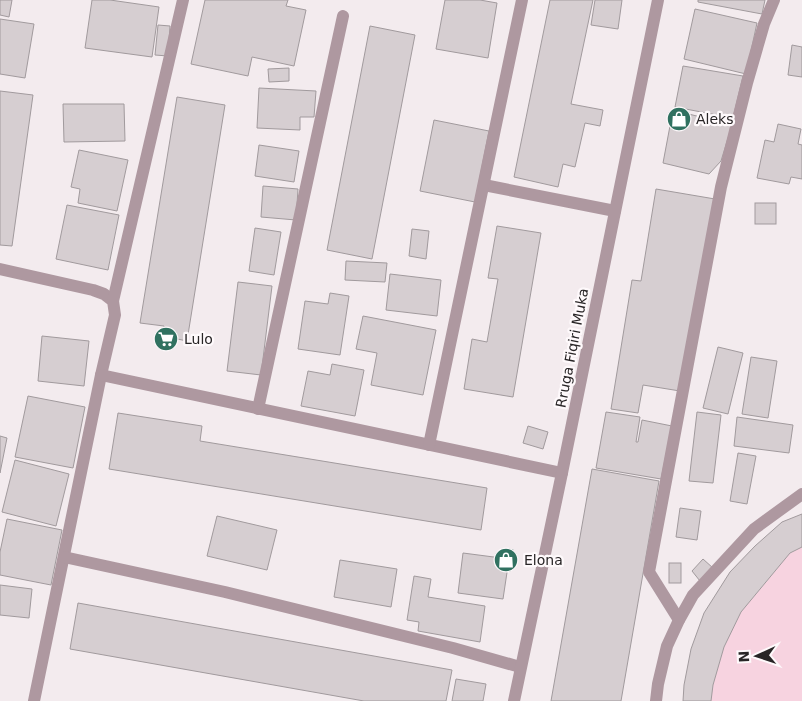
<svg xmlns="http://www.w3.org/2000/svg" width="802" height="701" viewBox="0 0 802 701" font-family="'DejaVu Sans',sans-serif">
<style>
.garden{fill:#f7d3e0}
.building{fill:#d6ced1;stroke:#a19a9d}
.lines{fill:none;stroke-linecap:round;stroke-linejoin:round}
.street{stroke:#ae98a0;stroke-width:12}
.labels{text-anchor:middle;dominant-baseline:central;stroke-width:4.5;stroke-linejoin:round;paint-order:stroke}
.poi-label{font-size:14px;fill:#282526;stroke:#fef9fb;text-anchor:start}
.street-label{font-size:14px;fill:#282526;stroke:#fef9fb}
</style>
<rect width="100%" height="100%" fill="#f3ebee"/>
<!-- garden -->
<polygon class="garden" points="802,547 802,701 711,701 713,685 724,647 741,612 790,553"/>
<!-- building -->
<g class="building">
<polygon points="0,0 12,0 9,17 0,15"/>
<polygon points="92,0 110,0 159,7 152,57 85,48"/>
<polygon points="205,0 288,0 286,6 306,10 294,66 252,57 248,76 191,64"/>
<polygon points="445,0 480,0 497,3 488,58 436,49"/>
<polygon points="550,0 593,0 571,104 603,110 600,126 585,123 575,167 563,164 558,187 514,177"/>
<polygon points="595,0 622,0 618,29 591,25"/>
<polygon points="698,0 765,0 762,14 698,2"/>
<polygon points="695,9 757,23 746,74 684,59"/>
<polygon points="0,19 34,24 25,78 0,74"/>
<polygon points="158,25 170,26 168,56 155,55"/>
<polygon points="370,26 415,35 372,259 327,250"/>
<polygon points="792,45 802,47 802,77 788,75"/>
<polygon points="683,66 743,76 733,118 675,107"/>
<polygon points="289,68 289,81 269,82 268,69"/>
<polygon points="259,88 316,91 314,117 300,117 300,130 257,128"/>
<polygon points="0,91 33,95 12,246 0,245"/>
<polygon points="177,97 225,105 187,341 163,336 164,326 140,323"/>
<polygon points="63,104 124,104 125,141 64,142"/>
<polygon points="673,110 732,125 721,161 709,174 663,163"/>
<polygon points="434,120 489,131 475,202 420,191"/>
<polygon points="778,124 801,129 798,144 802,145 802,179 791,177 789,184 757,178 765,140 774,142"/>
<polygon points="259,145 299,151 294,182 255,176"/>
<polygon points="79,150 128,160 117,211 78,203 80,189 71,187"/>
<polygon points="263,186 298,189 296,220 261,217"/>
<polygon points="656,189 715,199 680,391 643,385 638,413 611,409 632,280 641,281"/>
<rect x="755" y="203" width="21" height="21"/>
<polygon points="67,205 119,215 108,270 56,259"/>
<polygon points="497,226 541,233 513,397 464,389 472,339 487,342 498,279 488,278"/>
<polygon points="255,228 281,232 274,275 249,271"/>
<polygon points="412,229 429,231 426,259 409,256"/>
<polygon points="346,261 387,263 385,282 345,280"/>
<polygon points="390,274 441,280 437,316 386,310"/>
<polygon points="238,282 272,286 261,375 227,371"/>
<polygon points="330,293 349,296 340,355 298,349 305,301 328,304"/>
<polygon points="363,316 436,330 423,395 371,385 377,353 356,349"/>
<polygon points="42,336 89,341 84,386 38,381"/>
<polygon points="718,347 743,353 728,414 703,408"/>
<polygon points="751,357 777,361 768,418 742,414"/>
<polygon points="332,364 364,370 355,416 301,406 308,371 330,375"/>
<polygon points="28,396 85,407 73,468 15,457"/>
<polygon points="606,412 640,417 636,442 638,442 642,420 672,426 661,479 596,468"/>
<polygon points="697,412 721,415 713,483 689,481"/>
<polygon points="118,413 202,426 200,441 487,488 481,530 109,469"/>
<polygon points="737,417 793,425 789,453 734,446"/>
<polygon points="528,426 548,432 543,449 523,443"/>
<polygon points="0,436 7,438 0,473"/>
<polygon points="738,453 756,456 747,504 730,501"/>
<polygon points="15,460 69,474 56,526 2,512"/>
<polygon points="592,469 659,481 621,701 551,701"/>
<polygon points="680,508 701,511 697,540 676,537"/>
<polygon points="802,514 802,547 790,553 741,612 724,647 713,685 711,701 683,701 684,685 691,649 704,613 730,572 755,546 782,522"/>
<polygon points="217,516 277,530 267,570 207,556"/>
<polygon points="7,519 62,530 51,585 0,575 0,552"/>
<polygon points="463,553 509,559 503,599 458,593"/>
<polygon points="703,559 713,568 700,581 692,571"/>
<polygon points="340,560 397,569 391,607 334,597"/>
<rect x="669" y="563" width="12" height="20"/>
<polygon points="414,576 431,579 428,597 485,606 480,642 418,631 419,622 407,620"/>
<polygon points="0,585 32,589 29,618 0,615"/>
<polygon points="78,603 452,670 446,701 364,701 70,649"/>
<polygon points="456,679 486,684 483,701 452,701"/>
</g>
<g class="lines">
<!-- street -->
<g class="street">
<polyline points="484,185 615,211"/>
<polyline points="0,269 93,290 104,294 113,301 115,315 101,375 34,701"/>
<polyline points="113,301 183,0"/>
<polyline points="101,375 562,473"/>
<polyline points="258,409 343,16"/>
<polyline points="429,445 522,0"/>
<polyline points="64,557 225,592 453,648 520,667"/>
<polyline points="679,620 649,572 721,187 747,83 764,24 774,0"/>
<polyline points="514,701 562,473 658,0"/>
<polyline points="656,701 658,684 667,646 679,620 693,595 754,529 802,494"/>
</g>
</g>
<!-- icons -->
<defs>
<g id="shop-disc" transform="scale(1.25)"><circle r="9.5" fill="#307160" stroke="#fef9fb"/><path d="M-5-2.5h2.3a2.7 3.5 0 0 1 5.4 0H5L5.5 6h-11ZM-1.5-2.5h3a1.5 2.3 0 0 0-3 0Z" fill="#fff"/></g>
<g id="supermarket-disc" transform="scale(1.25)"><circle r="9.5" fill="#307160" stroke="#fef9fb"/><path d="M-6-5.5h2.5l.6 2H6L4.5 2H-2.5L-4.4-4H-6ZM-1.5 3.2a1.3 1.3 0 1 0 .1 0ZM3 3.2a1.3 1.3 0 1 0 .1 0Z" fill="#fff"/></g>
</defs>
<g fill-rule="evenodd">
<use href="#shop-disc" x="679" y="119"/>
<use href="#supermarket-disc" x="166" y="339"/>
<use href="#shop-disc" x="506" y="560"/>
</g>
<g class="labels">
<!-- poi labels -->
<g class="poi-label">
<text x="696" y="119">Aleks</text>
<text x="184" y="339">Lulo</text>
<text x="524" y="560">Elona</text>
</g>
<!-- street labels -->
<g class="street-label">
<text transform="translate(572 348) rotate(-79)">Rruga Fiqiri Muka</text>
</g>
</g>
<!-- north arrow -->
<g transform="translate(757 656) rotate(267)" stroke="#fef9fb" stroke-width="4" paint-order="stroke">
<path d="M0-4L9 19L0 12L-9 19Z" fill="#282526"/>
<text y="-8" font-size="14" font-weight="bold" text-anchor="middle" fill="#282526">N</text>
</g>
</svg>
